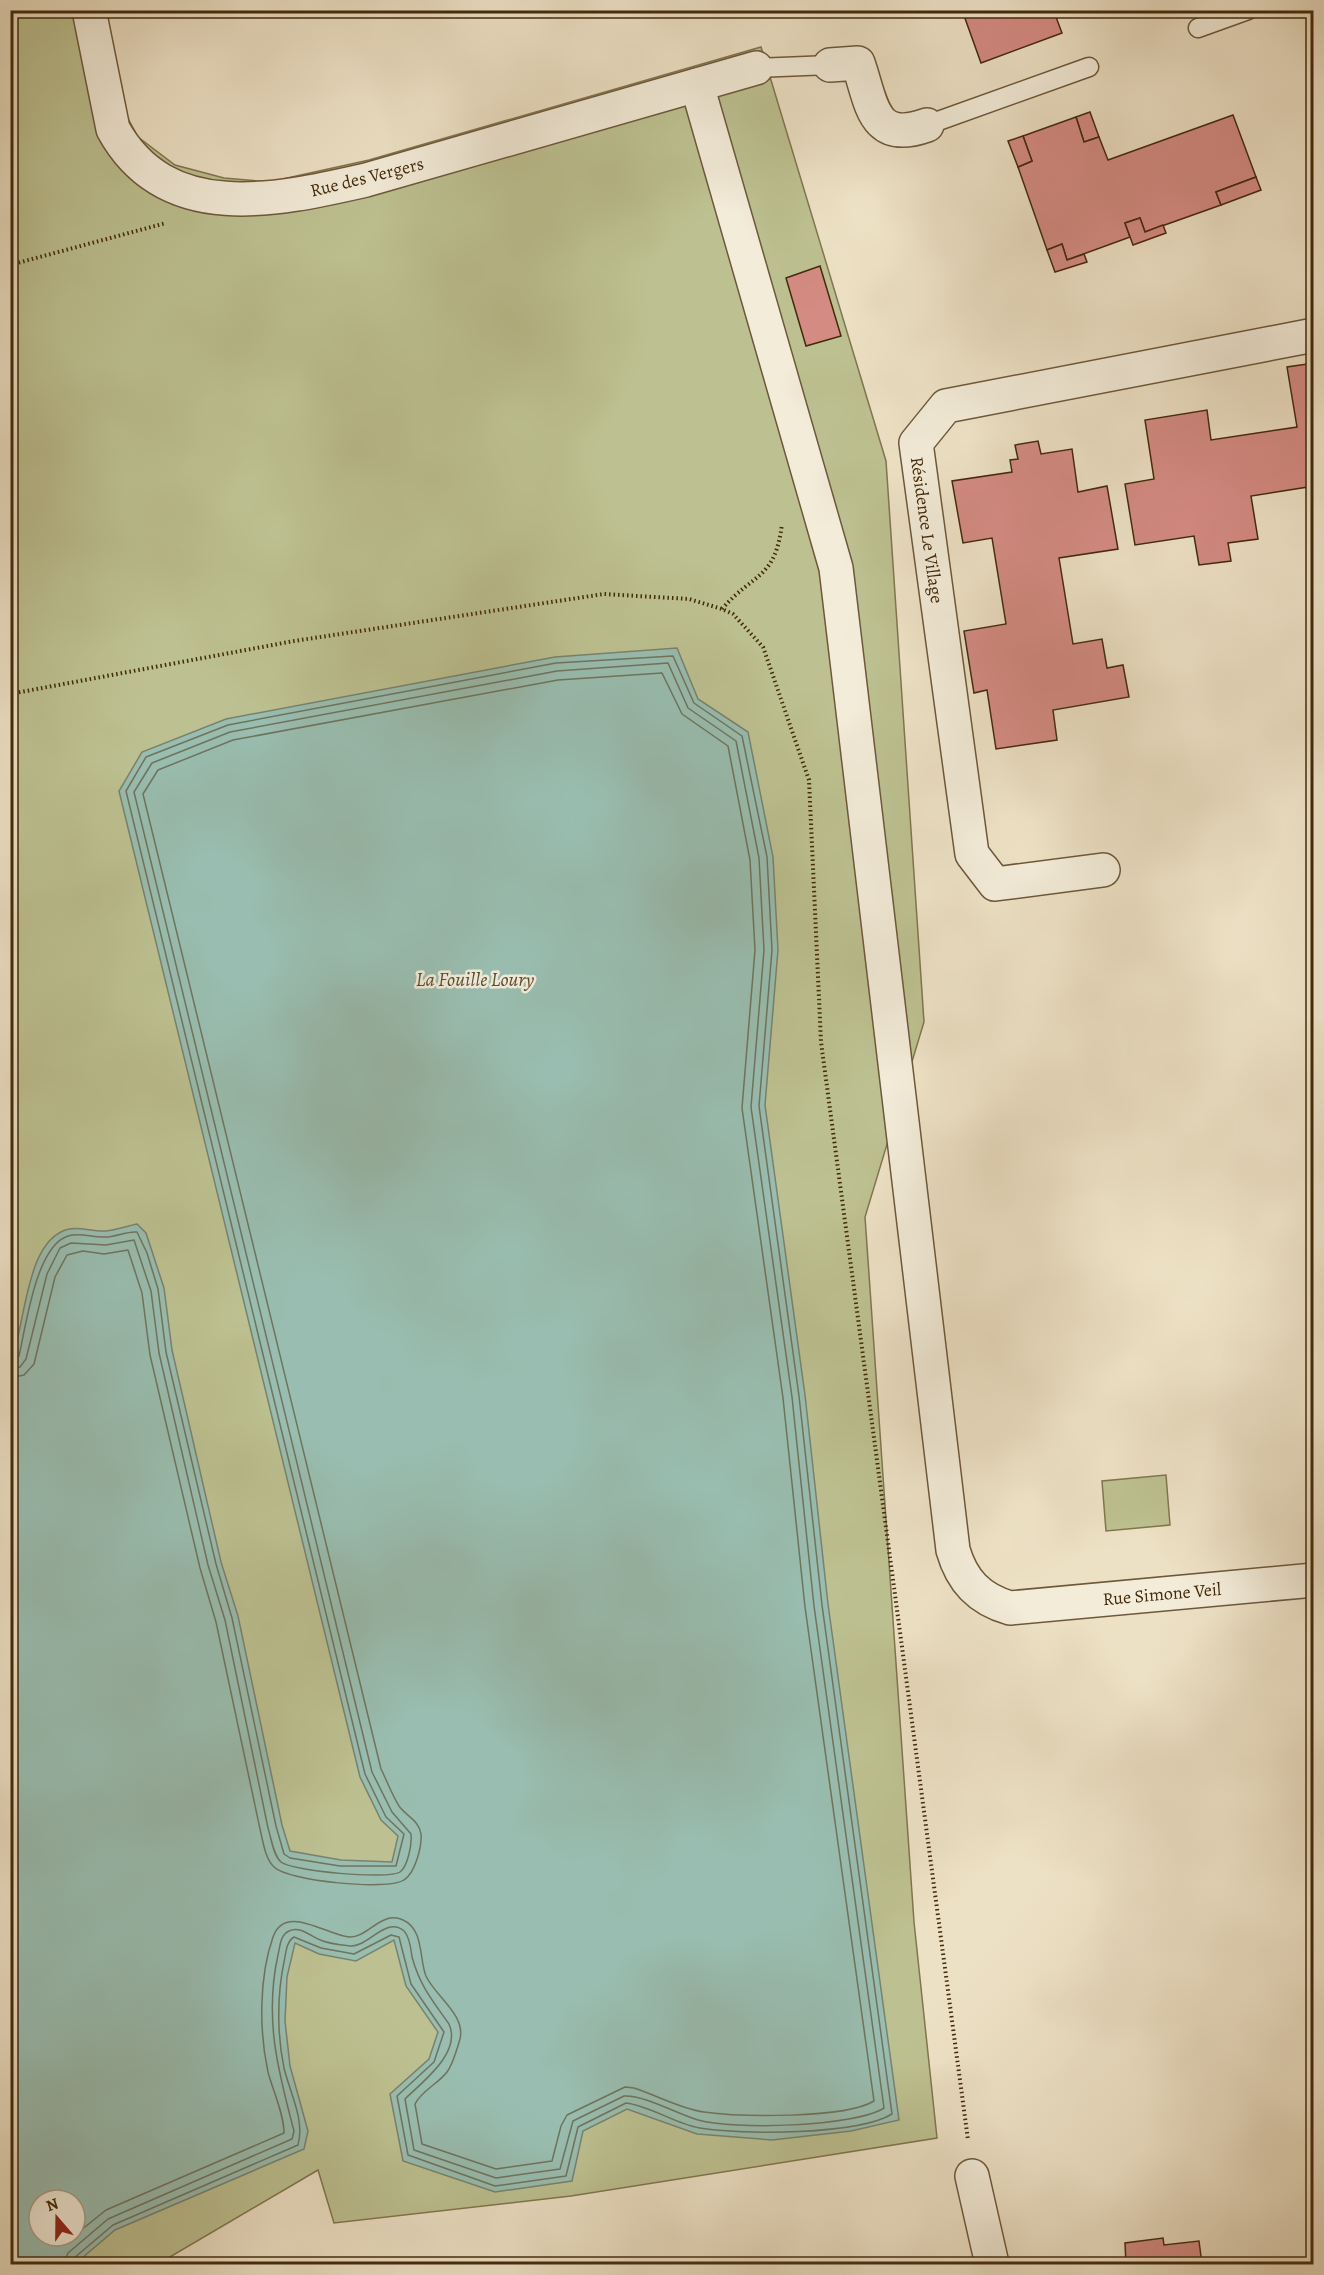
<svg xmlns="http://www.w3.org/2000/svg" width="1324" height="2275" viewBox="0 0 1324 2275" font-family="Alegreya,serif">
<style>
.green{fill:#bdc191;stroke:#80764e;stroke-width:1.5;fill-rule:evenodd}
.water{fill:#99beb1;stroke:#77836f;stroke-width:1.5;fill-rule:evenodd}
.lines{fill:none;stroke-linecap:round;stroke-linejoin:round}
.shore{stroke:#6e745e;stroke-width:1.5}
.building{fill:#d48b83;stroke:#432a0b;stroke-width:1.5}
.lane-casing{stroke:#6e583a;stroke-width:21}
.street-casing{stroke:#6e583a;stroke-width:36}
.path{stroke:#432a0b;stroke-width:4;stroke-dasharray:1.5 3;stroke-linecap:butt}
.lane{stroke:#f3ecd9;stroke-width:18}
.street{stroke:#f3ecd9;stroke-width:33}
.labels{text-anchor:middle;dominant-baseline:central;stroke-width:5;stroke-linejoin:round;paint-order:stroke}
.street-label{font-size:18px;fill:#432a0b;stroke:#f3ecd9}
.water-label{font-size:20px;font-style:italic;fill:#584f34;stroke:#f3ecd9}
</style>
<rect width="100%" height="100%" fill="#ede1c5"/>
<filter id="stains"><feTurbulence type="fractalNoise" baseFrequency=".00333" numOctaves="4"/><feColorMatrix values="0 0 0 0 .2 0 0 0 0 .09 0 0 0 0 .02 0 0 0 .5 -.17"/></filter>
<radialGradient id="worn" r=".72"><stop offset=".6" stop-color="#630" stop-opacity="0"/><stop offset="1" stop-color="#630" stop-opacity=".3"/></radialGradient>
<!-- green -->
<g class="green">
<path d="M11 11H100L118 100 138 137 175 165 224 178 269 182 369 160 761 47 886 461 924 1022 865 1217 914 1922 937 2138 571 2196 334 2223 318 2170 158 2264H11ZM39 2200H75V2236H39Z"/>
<polygon points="1166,1475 1170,1525 1106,1531 1102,1481"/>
</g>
<!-- water -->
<path class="water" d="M677 648 698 699 748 732 773 857 778 950 765 1105 805 1395 828 1604 899 2120 851 2131 772 2140 697 2134 627 2109 583 2131 572 2181 495 2192 403 2161 390 2094 429 2059 438 2032 406 1986 394 1940 356 1961 319 1954 295 1943 287 1977 285 2021 290 2066 308 2131 304 2149 115 2230 75 2264H11L10 1363C26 1329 24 1239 69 1229 82 1227 93 1232 106 1231 116 1230 127 1226 137 1224L146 1233 164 1288 172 1350 221 1562 238 1616 282 1825 290 1851 341 1860 392 1862 398 1836 381 1820 360 1777 119 791 142 752 226 719 555 657ZM39 2200H75V2236H39Z"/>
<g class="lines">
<!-- shore -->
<g class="shore">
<path d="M10 1361 19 1356C26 1326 36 1246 68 1236 81 1232 92 1238 105 1237 116 1237 126 1231 137 1232L147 1253 158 1289 166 1352 216 1564 232 1618 276 1826 284 1854 290 1858 340 1866H396L404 1834 386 1817 365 1774 126 791 146 757 228 725 556 663 673 656 694 703 742 736 767 857 772 950 759 1106 799 1396 822 1605 892 2114C858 2135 741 2135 700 2128 675 2124 651 2106 626 2103L578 2127 566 2176 495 2186 408 2155 397 2096 434 2062 444 2032 411 1984 399 1937 391 1935 354 1954 321 1948 294 1937C286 1942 286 1953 284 1962 277 1995 277 2035 284 2068 290 2093 305 2120 298 2145L113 2225 74 2258 72 2264"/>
<path d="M10 1369 20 1367 26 1359 47 1274 60 1248 71 1243 106 1245 134 1240 151 1291 159 1353 208 1565 225 1620 268 1828C271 1837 273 1855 281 1862 292 1871 388 1880 400 1872 408 1866 412 1844 411 1834L392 1812 372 1772 134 792 152 763 230 732 557 671 668 663 688 708 736 741 759 858 764 950 751 1107 792 1397 814 1606 884 2108C854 2127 733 2130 698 2120 677 2114 645 2095 624 2096L573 2121 560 2169 496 2178 414 2150 405 2099C422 2082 462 2053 449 2024 432 2000 420 1986 412 1957 411 1949 410 1937 404 1931 387 1915 367 1948 350 1946 341 1945 331 1944 323 1941 312 1938 301 1925 289 1931 280 1935 280 1947 278 1955 264 2018 278 2071 294 2131L292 2139 108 2219 68 2253 64 2264"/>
<path d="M10 1378 24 1375 34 1364 55 1277 67 1255 83 1251 104 1254 128 1250 142 1293 150 1355 200 1568 216 1622 260 1829C263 1841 265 1859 274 1867 288 1881 388 1891 404 1880 415 1873 422 1847 421 1834 419 1820 406 1816 399 1806 392 1795 387 1781 381 1769L143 794 158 770 233 740 558 680 662 673 682 714 728 746 750 860 755 950 742 1108 783 1398 805 1607 874 2101C844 2119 740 2117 704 2112 681 2109 656 2095 634 2088L625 2087 567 2115 561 2126 552 2161 496 2169 422 2144 415 2104C421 2091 438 2084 447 2072 453 2064 457 2049 460 2039 466 2015 435 1996 426 1976 419 1959 424 1929 403 1920 381 1910 368 1938 349 1937 326 1935 285 1903 273 1937 259 1977 259 2031 268 2072 273 2091 284 2114 284 2133L106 2210 75 2235"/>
</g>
</g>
<!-- building -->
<g class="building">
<polygon points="962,10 1075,10 1056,17 1062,33 981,63"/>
<polygon points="1090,112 1099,137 1084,142 1076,117"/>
<polygon points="1233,115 1256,177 1216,192 1221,205 1145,232 1140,218 1125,223 1130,237 1067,260 1062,244 1047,250 1018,167 1032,161 1023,136 1076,117 1084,142 1099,137 1108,160"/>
<polygon points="1023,136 1032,161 1018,167 1008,141"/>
<polygon points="1256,177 1261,190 1221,205 1216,192"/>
<polygon points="1140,218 1145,232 1163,225 1166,233 1133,245 1125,223"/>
<polygon points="1062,244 1067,260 1084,254 1087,262 1055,272 1047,250"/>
<polygon points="820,266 841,336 806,346 786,278"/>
<polygon points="1314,363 1314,486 1251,496 1258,539 1228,543 1231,561 1199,565 1194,536 1135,545 1125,484 1154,479 1145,420 1207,410 1211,440 1297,427 1287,367"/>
<polygon points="1038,441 1041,454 1072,449 1078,492 1107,486 1118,549 1059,558 1073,644 1102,639 1107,668 1123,665 1129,697 1053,710 1057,740 996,749 987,690 974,693 964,631 1006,624 992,538 963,543 952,481 1012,472 1010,460 1018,459 1015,445"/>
<polygon points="1163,2238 1164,2245 1199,2241 1202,2264 1126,2264 1125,2243"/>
</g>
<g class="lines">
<!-- lane casing -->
<g class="lane-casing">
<g id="lane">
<polyline points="1198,28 1248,10"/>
<polyline points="756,68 830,65"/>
<polyline points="927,125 1089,67"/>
</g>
</g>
<!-- street casing -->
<g class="street-casing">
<g id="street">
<path d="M89 10 113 129C166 226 278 200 366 180L756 68"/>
<path d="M830 65 858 63C872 103 872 145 927 125"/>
<path d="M697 85 836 568 953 1550C962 1581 979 1599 1010 1608L1314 1580"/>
<polyline points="1103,870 995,884 972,854 916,443 946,406 1314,335"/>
<polyline points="972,2176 992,2264"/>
</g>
</g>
<!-- path -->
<g class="path">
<polyline points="10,265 166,223"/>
<path d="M722 609C754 572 775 580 782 524"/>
<polyline points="10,694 294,641 604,594 689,599 722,609 733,614 763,647 809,780 821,1042 968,2140"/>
</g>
<!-- lane -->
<use href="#lane" class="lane"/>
<!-- street -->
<use href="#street" class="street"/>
</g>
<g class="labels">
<!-- street labels -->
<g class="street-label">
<text transform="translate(367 177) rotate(-14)">Rue des Vergers</text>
<text transform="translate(927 530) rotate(82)">Résidence Le Village</text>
<text transform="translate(1162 1594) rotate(-5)">Rue Simone Veil</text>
</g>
<!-- water labels -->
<g class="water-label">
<text x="475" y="979">La Fouille Loury</text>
</g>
</g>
<!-- margin -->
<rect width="1324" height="2275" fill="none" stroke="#ede1c5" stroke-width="36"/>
<rect x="12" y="12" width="1300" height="2251" fill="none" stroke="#432a0b" stroke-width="3"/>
<rect x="18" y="18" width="1288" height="2239" fill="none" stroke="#432a0b" stroke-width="1.5"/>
<!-- north arrow -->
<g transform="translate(57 2218) rotate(340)"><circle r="28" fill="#f3ecd9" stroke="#ad9e87" stroke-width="1.5"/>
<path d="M0-4.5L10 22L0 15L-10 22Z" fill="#8f2418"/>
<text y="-9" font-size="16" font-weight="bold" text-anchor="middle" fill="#432a0b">N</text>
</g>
<rect width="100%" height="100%" filter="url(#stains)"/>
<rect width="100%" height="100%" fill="url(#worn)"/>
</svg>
